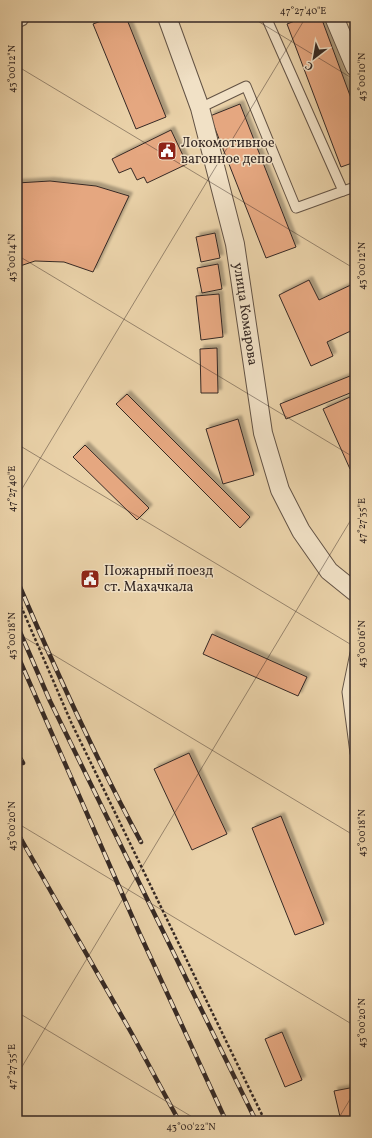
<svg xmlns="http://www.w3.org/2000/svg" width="372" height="1138" viewBox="0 0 372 1138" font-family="Vollkorn,serif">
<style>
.building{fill:#e5a780;stroke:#362924;filter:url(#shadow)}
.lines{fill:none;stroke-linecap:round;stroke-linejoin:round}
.lane-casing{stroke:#635345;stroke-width:11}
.street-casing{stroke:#635345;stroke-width:20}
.path{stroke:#362924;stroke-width:2.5;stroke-dasharray:3 2;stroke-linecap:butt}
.lane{stroke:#f1e1c6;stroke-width:9}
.street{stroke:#f1e1c6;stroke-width:18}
.rail-casing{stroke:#362924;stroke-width:4.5}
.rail{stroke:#f1e1c6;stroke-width:3;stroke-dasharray:9;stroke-linecap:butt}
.ticks{fill:none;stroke:#362924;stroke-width:1;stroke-opacity:0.45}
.labels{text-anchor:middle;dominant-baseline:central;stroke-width:3;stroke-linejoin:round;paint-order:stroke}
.poi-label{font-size:14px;fill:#362924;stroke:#f1e1c6;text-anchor:start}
.street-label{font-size:14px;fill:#362924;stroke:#f1e1c6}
.neatline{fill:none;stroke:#362924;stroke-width:1.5}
.ticks-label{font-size:10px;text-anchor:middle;fill:#362924}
</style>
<defs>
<filter id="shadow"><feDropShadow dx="3.5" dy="-3.5" stdDeviation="1" flood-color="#0004"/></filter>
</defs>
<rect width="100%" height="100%" fill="#e9d1a8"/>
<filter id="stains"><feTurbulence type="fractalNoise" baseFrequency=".005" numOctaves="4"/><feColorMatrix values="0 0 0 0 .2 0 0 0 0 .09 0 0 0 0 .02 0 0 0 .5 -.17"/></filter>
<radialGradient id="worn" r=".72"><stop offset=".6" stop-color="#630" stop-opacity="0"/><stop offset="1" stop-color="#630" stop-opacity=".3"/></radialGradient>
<!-- building -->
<g class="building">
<polygon points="112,17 126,17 166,117 136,129 93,24"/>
<polygon points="305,17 321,17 355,109 355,162 341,167 287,24"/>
<polygon points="240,104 296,247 266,258 210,116"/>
<polygon points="171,130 187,164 147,183 144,177 137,180 131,168 119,173 112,159"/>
<polygon points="50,181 96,186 129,196 93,272 64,262 35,261 17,267 17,183"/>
<polygon points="215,233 220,258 201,262 196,237"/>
<polygon points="218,264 222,289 202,293 197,268"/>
<polygon points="309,280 319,300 355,283 355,329 327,342 333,356 311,366 279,295"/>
<polygon points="219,294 223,337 201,340 196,296"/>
<polygon points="217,348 218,393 201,393 200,349"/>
<polygon points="355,374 355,391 286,419 280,404"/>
<polygon points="127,394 250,517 240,528 116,404"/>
<polygon points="350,397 355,409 355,467 350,469 323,409"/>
<polygon points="238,419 254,475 223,484 206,429"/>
<polygon points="85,445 149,508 137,520 73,457"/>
<polygon points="212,634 307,677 298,696 203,654"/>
<polygon points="189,753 227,834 192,850 154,769"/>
<polygon points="281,816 324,924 295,935 252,828"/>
<polygon points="282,1032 302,1080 285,1087 265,1039"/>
<polygon points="355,1087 355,1121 341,1121 334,1091"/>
</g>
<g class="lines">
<!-- lane casing -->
<g class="lane-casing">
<g id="lane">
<polyline points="200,108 246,86 296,208 343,191 266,17"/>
<polyline points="343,191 355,187"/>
<polyline points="355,653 347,692 355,753"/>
</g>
</g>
<!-- street casing -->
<g class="street-casing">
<g id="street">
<path id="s1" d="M167 17 200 108 235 244 263 433 280 490 301 531 329 571 355 592"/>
<polyline points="334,17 355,67"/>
<polyline points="17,18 20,17"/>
</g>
</g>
<!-- path -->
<polyline class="path" points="17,597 71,722 265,1121"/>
<!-- lane -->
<use href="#lane" class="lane"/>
<!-- street -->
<use href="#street" class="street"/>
<!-- rail casing -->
<g class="rail-casing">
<g id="rail">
<path d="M17 580C55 669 95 757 141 842"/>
<polyline points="17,625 50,701 256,1121"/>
<polyline points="17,654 138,930 226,1121"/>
<polyline points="17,753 23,763"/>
<polyline points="17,832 132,1034 179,1121"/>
</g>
</g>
<!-- rail -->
<use href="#rail" class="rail"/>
</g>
<!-- ticks -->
<path class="ticks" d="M251 17 355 80M17 66 355 269M17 255 355 458M17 444 355 647M17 497 306 17M17 633 355 836M17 823 355 1026M17 1012 199 1121M17 1075 355 513M337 1121 355 1091"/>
<!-- icons -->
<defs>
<g id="civic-square" transform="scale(1)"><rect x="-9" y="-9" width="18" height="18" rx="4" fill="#8f2418" stroke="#f1e1c6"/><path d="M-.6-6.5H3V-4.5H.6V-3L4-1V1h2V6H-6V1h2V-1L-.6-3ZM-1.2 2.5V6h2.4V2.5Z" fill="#fff"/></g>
</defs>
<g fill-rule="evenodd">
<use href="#civic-square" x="167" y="151"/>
<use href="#civic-square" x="90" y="579"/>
</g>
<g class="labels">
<!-- poi labels -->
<g class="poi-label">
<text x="181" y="143">Локомотивное<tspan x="181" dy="16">вагонное депо</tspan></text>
<text x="104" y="571">Пожарный поезд<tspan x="104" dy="16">ст. Махачкала</tspan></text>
</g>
<!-- street labels -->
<g class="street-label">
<text stroke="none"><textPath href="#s1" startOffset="308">улица Комарова</textPath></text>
</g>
</g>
<!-- margin -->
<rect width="372" height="1138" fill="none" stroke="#e9d1a8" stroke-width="44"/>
<!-- north arrow -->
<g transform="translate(314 58) rotate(211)" stroke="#f1e1c6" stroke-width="3" paint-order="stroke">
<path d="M0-3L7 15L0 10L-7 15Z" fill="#362924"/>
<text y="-6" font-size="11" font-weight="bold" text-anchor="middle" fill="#362924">С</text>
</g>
<rect x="22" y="22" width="328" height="1094" class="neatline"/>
<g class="ticks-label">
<text x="303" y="14">47°27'40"E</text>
<text transform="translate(11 69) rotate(-90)" y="4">43°00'12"N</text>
<text transform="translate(361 77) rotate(-90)" y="4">43°00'10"N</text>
<text transform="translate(11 258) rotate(-90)" y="4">43°00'14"N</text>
<text transform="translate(361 266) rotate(-90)" y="4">43°00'12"N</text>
<text transform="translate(11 489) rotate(-90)" y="4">47°27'40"E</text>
<text transform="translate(361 521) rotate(-90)" y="4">47°27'35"E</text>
<text transform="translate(11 636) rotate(-90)" y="4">43°00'18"N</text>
<text transform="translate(361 644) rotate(-90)" y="4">43°00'16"N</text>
<text transform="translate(11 826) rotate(-90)" y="4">43°00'20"N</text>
<text transform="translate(361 833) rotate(-90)" y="4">43°00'18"N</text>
<text transform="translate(361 1023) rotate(-90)" y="4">43°00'20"N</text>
<text transform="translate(11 1067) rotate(-90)" y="4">47°27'35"E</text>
<text x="191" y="1130">43°00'22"N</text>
</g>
<rect width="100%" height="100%" filter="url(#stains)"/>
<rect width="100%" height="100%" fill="url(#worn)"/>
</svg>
